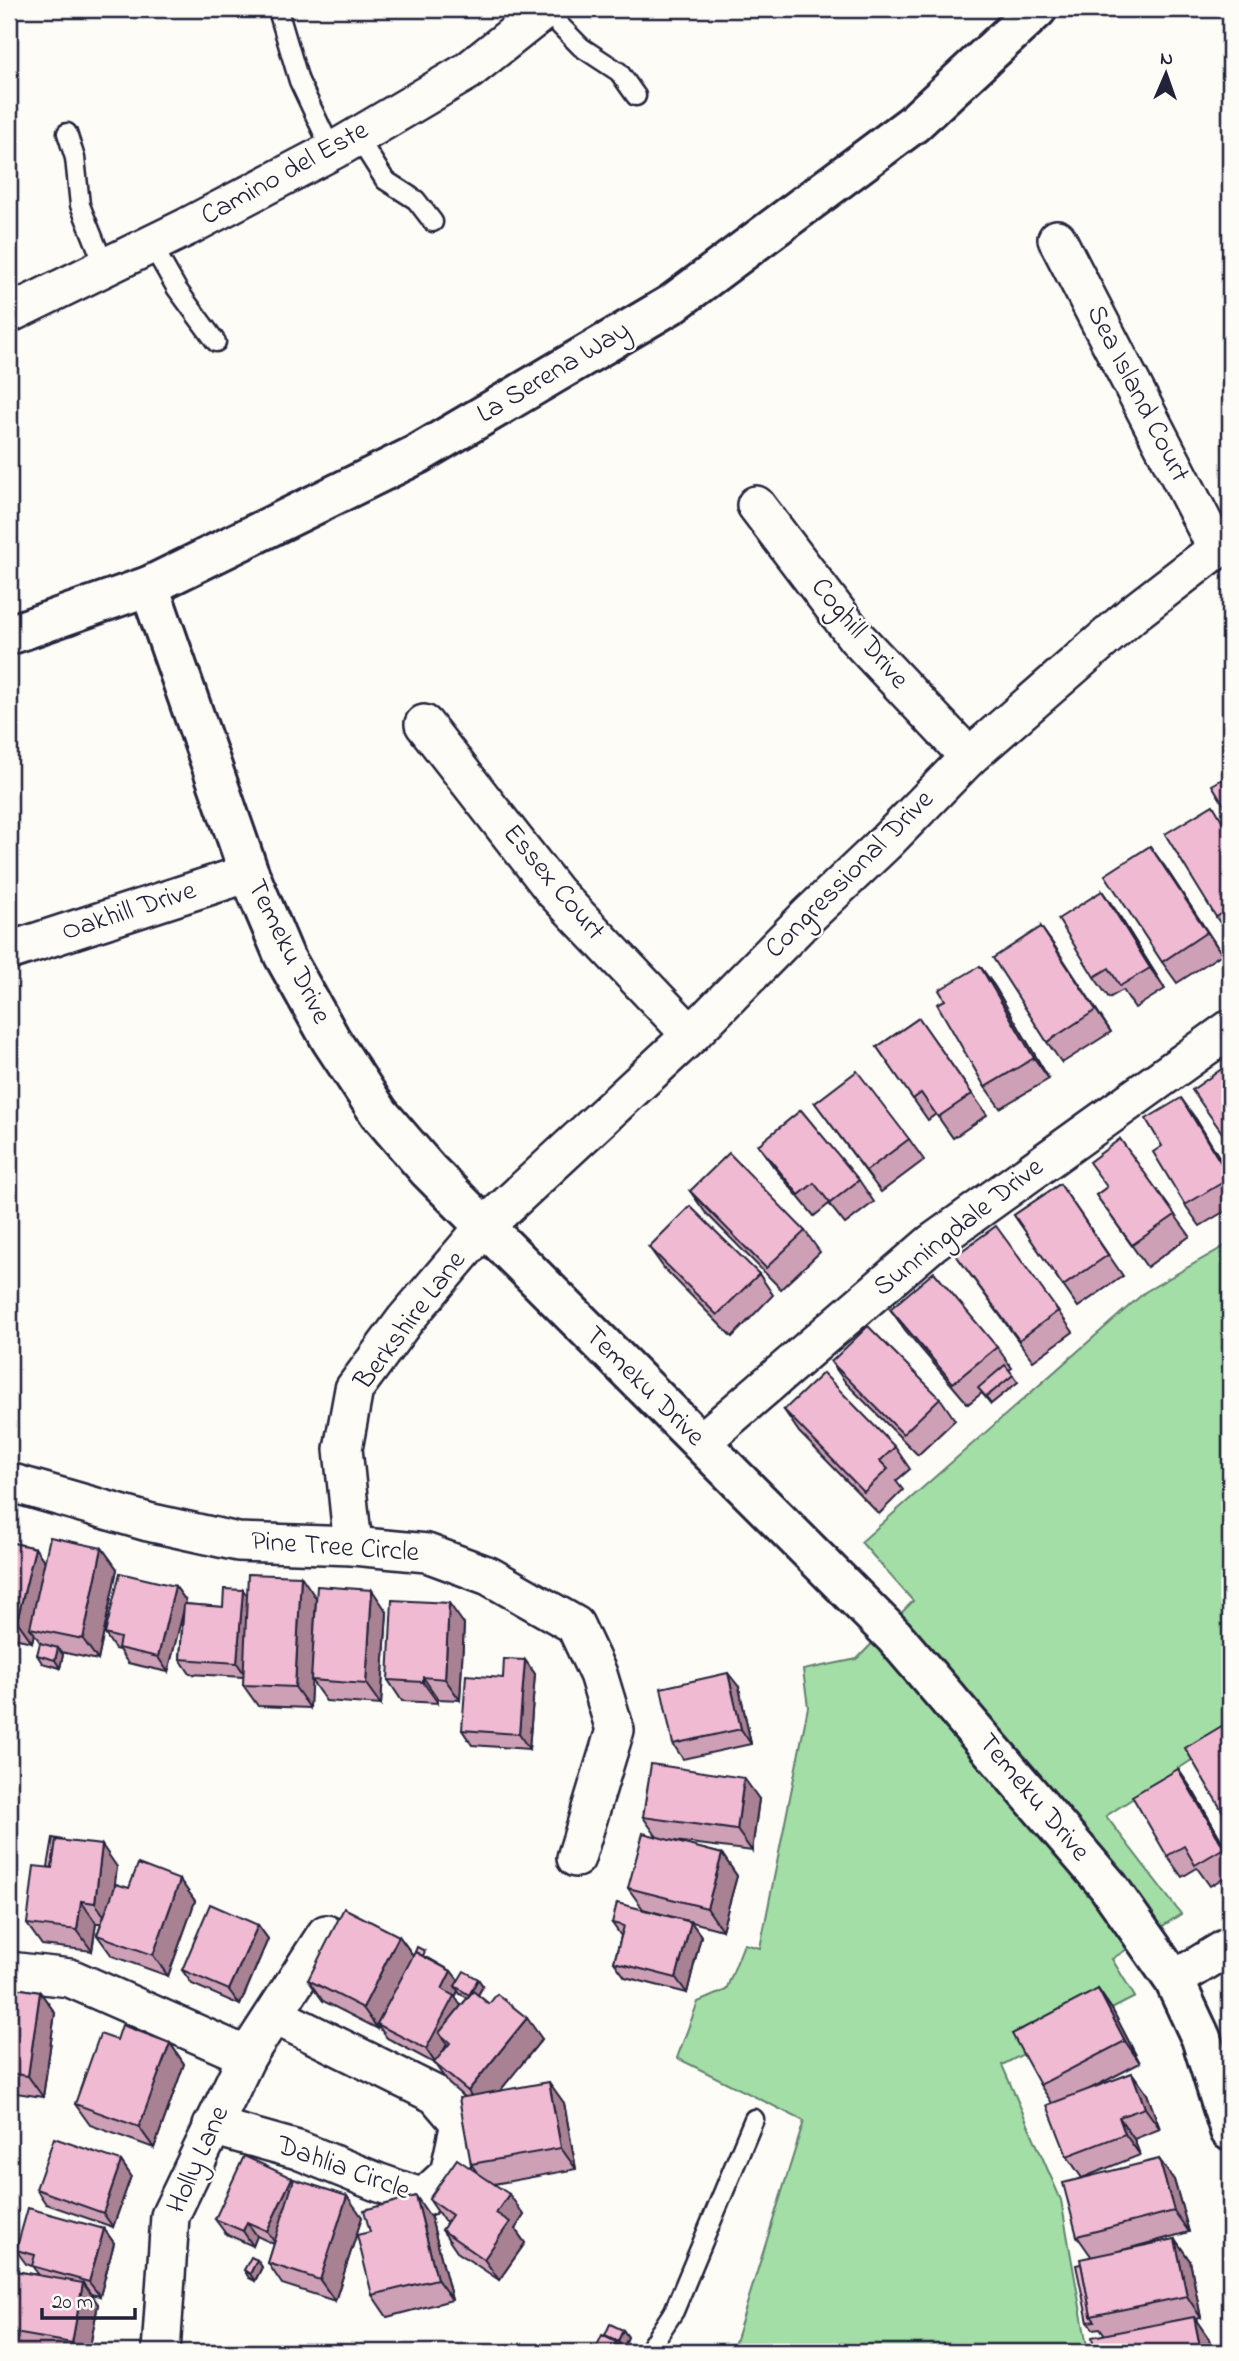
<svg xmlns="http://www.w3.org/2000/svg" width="1239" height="2361" viewBox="0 0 1239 2361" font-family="'Indie Flower',sans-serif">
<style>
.green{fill:#a2dea5;stroke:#628070;stroke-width:2}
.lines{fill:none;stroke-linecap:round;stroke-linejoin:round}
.service-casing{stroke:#22223b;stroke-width:23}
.minor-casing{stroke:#22223b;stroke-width:42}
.tertiary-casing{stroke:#22223b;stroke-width:44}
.secondary-casing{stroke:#22223b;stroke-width:44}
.service{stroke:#fdfcf7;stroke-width:18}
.minor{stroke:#fdfcf7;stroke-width:37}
.tertiary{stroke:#fdfcf7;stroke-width:38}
.secondary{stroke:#fdfcf7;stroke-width:38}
.wall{fill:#cea0b5;stroke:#22223b;stroke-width:2;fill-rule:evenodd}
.shaded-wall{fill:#a88293;stroke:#22223b;stroke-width:2}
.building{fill:#f0bad2;stroke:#22223b;stroke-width:2}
.labels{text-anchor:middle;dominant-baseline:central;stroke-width:5;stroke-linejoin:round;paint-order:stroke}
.street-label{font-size:28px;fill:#22223b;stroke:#fdfcf7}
</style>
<rect width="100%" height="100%" fill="#fdfcf7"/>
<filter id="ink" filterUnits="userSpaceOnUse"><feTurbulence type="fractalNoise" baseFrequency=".0143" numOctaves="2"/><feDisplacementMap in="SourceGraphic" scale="14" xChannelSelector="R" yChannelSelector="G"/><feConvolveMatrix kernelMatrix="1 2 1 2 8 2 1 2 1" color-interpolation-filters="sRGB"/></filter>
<g filter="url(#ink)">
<!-- green -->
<polygon class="green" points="1230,1243 1230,1735 1106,1816 1181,1914 1112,1959 1135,1997 1002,2065 1061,2200 1088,2352 732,2352 804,2121 677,2058 698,2002 726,1990 744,1944 760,1948 808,1707 803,1670 857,1659 913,1601 861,1542 1145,1292"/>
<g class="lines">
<!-- service casing -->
<g class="service-casing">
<g id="service">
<polyline points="544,9 581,47 619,72 636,96"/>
<polyline points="280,17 299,81 332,151"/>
<polyline points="67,133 75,158 80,205 105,267"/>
<polyline points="357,136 385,180 416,200 433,222"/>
<polyline points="152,245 177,289 216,342"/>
<polyline points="647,2352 674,2311 754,2119"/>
</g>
</g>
<!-- minor casing -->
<g class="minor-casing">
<g id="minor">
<polyline points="1057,239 1217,549"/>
<polyline points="9,314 187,227 343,145 468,71 546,9"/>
<polyline points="756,505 856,637 969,757"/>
<polyline points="424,724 555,892 691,1035"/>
<polyline points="9,951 249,873"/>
<polyline points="700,1443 932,1243 1230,1029"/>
<polyline points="9,1482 148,1522 238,1542 353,1546 427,1553 489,1576 575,1625 598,1674 615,1730 576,1858"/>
<polyline points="353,1546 343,1449 354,1389 405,1320 485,1226 691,1035 809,915 885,843 969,757 1134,613 1217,549 1230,542"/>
<polyline points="9,1971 70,1978 247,2056"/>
<polyline points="1174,1980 1230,1946"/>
<polyline points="212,2126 298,2150 377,2182 423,2198 449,2174 460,2123 436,2095 274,2015"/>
<polyline points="161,2352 170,2216 247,2056 326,1934"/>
</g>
</g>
<!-- tertiary casing -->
<g class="tertiary-casing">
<polyline id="tertiary" points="149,586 249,873 284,956 331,1040 379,1113 428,1170 894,1636 1108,1886 1174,1980 1201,2038 1230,2131"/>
</g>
<!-- secondary casing -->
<g class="secondary-casing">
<polyline id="secondary" points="9,635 149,586 418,454 672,304 913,124 1037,9"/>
</g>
<!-- service -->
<use href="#service" class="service"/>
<!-- minor -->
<use href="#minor" class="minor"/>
<!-- tertiary -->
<use href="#tertiary" class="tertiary"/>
<!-- secondary -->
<use href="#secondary" class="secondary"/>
</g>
<!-- wall -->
<g class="wall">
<polygon points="1230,831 1230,937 1216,917"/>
<polygon points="1165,867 1222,954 1177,983 1162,962"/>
<polygon points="1102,891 1117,912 1165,989 1135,1008 1123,990 1109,998 1094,977"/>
<polygon points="1041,927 1111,1032 1062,1063 1047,1042"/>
<polygon points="980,966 995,987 1049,1079 1000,1108 985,1087 945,1000"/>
<polygon points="919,1018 987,1115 953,1138 936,1114 928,1120 877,1047"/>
<polygon points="815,1103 909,1139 924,1160 881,1192"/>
<polygon points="1196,1119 1230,1175 1230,1208 1200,1226 1185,1205 1162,1146"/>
<polygon points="1120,1139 1190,1236 1147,1267 1096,1195 1107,1187"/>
<polygon points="758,1145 859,1180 874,1202 845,1224 829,1204 814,1216 773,1166"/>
<polygon points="1060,1184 1123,1276 1078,1307 1014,1215"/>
<polygon points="690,1191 805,1231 820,1252 781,1289 705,1212"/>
<polygon points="649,1247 759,1274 773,1295 732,1337 664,1268"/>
<polygon points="956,1255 1058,1311 1073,1332 1033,1361"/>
<polygon points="890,1309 997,1347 1012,1368 1009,1370 1018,1382 991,1404 982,1393 968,1404 905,1330"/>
<polygon points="831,1362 940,1398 955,1420 918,1455 846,1383"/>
<polygon points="784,1410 895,1447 910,1469 896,1481 903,1490 879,1514 799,1432"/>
<polygon points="9,1542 35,1548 44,1561 102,1548 117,1569 98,1660 61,1652 63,1655 60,1668 42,1663 37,1655 41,1644 34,1633 32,1642 9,1637"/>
<polygon points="175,1586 186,1601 185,1604 223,1607 243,1590 247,1597 316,1598 313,1652 387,1612 381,1705 326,1701 311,1680 310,1708 258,1706 243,1685 244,1677 190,1674 180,1659 183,1610 168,1672 128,1663 119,1650 115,1649 105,1634"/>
<polygon points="464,1624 460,1700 438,1699 438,1703 402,1701 388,1680"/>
<polygon points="525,1660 535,1674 529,1749 472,1745 462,1730 503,1678"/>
<polygon points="739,1687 751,1744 683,1759 673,1744"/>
<polygon points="1178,1769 1193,1791 1230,1855 1230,1874 1210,1886 1197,1868 1182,1877 1167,1856"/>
<polygon points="759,1799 752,1851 667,1840 722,1854 737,1876 722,1930 643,1909 628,1888 657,1837 643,1817"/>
<polygon points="65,1841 117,1867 114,1887 129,1888 180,1880 195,1901 168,1976 112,1956 97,1935 101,1923 96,1923 92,1951 42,1945 27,1924 48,1867"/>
<polygon points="691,1922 701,1936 687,1993 625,1977 614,1962 621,1936 612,1923"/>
<polygon points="258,1925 268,1939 240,2005 192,1984 182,1970"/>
<path d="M399 1936 413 1955 430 1959 451 1971 458 1980 478 1979 483 1986 478 1995 489 2004 542 2039 500 2090 564 2103 576 2169 494 2184 524 2215 515 2229 525 2243 499 2280 457 2252 442 2230 447 2223 444 2221 429 2199 476 2171 471 2164 464 2097 449 2084 434 2063 387 2038 379 2027 378 2029 323 2001 308 1980ZM458 1991 460 1994 468 1998 461 2006 455 1997Z"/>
<polygon points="9,1987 40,1992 55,2013 43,2097 9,2092"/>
<polygon points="1098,1989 1113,2011 1140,2063 1086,2091 1132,2073 1147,2094 1160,2129 1134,2139 1140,2155 1082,2178 1067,2156 1052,2103 1040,2085"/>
<polygon points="117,2040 170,2043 184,2064 154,2148 90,2125 75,2104"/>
<polygon points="1159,2159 1174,2180 1189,2232 1119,2251 1175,2239 1190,2261 1201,2318 1195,2319 1209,2339 1212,2352 1095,2352 1105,2335 1100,2328 1093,2329 1088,2322 1081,2264 1091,2256 1077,2236"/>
<polygon points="121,2161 131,2176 113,2227 46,2204 36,2189"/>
<polygon points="294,2180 362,2217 335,2301 282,2284 268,2263 274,2244 257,2236 253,2246 226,2234 215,2219"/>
<polygon points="431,2218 452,2300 387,2317 372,2295 370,2232"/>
<polygon points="104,2229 114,2243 100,2296 90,2294 98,2304 89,2352 19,2352 9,2351 9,2270 39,2275 32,2266 26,2264 16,2250"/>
<polygon points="257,2260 262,2267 255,2281 249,2278 244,2270"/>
<polygon points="623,2330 628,2337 623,2349 620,2347 621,2349 620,2352 594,2352 607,2338 605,2335"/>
</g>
<!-- shaded-wall -->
<g class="shaded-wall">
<polygon points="1150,846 1165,867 1222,954 1207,932"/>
<polygon points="1102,891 1117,912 1165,989 1150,968"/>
<polygon points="1041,927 1056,948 1111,1032 1096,1010"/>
<polygon points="980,966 995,987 1049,1079 1034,1058"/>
<polygon points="1181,1098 1196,1119 1230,1175 1230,1178"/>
<polygon points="35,1548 50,1569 30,1628 34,1633 32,1642 17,1621"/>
<polygon points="102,1548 117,1569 98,1660 83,1639"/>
<polygon points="301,1576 316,1598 310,1708 295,1687"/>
<polygon points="175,1586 186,1601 168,1672 158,1657"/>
<polygon points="243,1590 253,1604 247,1678 237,1663"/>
<polygon points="372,1590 387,1612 381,1705 366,1684"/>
<polygon points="449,1603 464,1624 460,1700 445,1679"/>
<polygon points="58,1648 63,1655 60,1668 55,1660"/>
<polygon points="525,1660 535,1674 529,1749 519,1734"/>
<polygon points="728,1673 739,1687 751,1744 741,1729"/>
<polygon points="423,1677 438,1699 438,1703 423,1682"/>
<polygon points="1178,1769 1193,1791 1230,1855 1230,1857"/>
<polygon points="744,1778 759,1799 752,1851 737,1830"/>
<polygon points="102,1845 117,1867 110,1924 95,1903"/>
<polygon points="722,1854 737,1876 722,1930 707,1908"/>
<polygon points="180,1880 195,1901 168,1976 153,1955"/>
<polygon points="81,1901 96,1923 92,1951 77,1930"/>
<polygon points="691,1922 701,1936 687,1993 676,1978"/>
<polygon points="258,1925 268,1939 240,2005 229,1990"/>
<polygon points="399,1936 414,1957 377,2024 379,2027 378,2029 363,2008"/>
<polygon points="451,1971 462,1985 455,1986 458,1991 455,1997 464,2010 439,2033 447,2044 436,2064 426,2049 442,1989"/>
<polygon points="478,1979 483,1986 474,2002 469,1995"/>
<polygon points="1098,1989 1113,2011 1140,2063 1125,2041"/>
<polygon points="40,1992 55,2013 43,2097 28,2076"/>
<polygon points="527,2018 542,2039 483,2112 468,2091"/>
<polygon points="170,2043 184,2064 154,2148 139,2127"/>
<polygon points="1132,2073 1147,2094 1160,2129 1145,2108"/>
<polygon points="549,2082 564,2103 576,2169 561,2148"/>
<polygon points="1119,2117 1134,2139 1140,2155 1125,2134"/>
<polygon points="1159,2159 1174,2180 1189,2232 1174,2211"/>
<polygon points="121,2161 131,2176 113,2227 103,2213"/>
<polygon points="292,2178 302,2192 277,2246 267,2231"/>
<polygon points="509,2194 524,2215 515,2229 525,2243 499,2280 484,2259 496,2213"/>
<polygon points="347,2196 362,2217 335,2301 320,2280"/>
<polygon points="416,2196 431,2218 452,2300 437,2279"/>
<polygon points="247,2222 257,2236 253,2246 243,2231"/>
<polygon points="104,2229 114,2243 100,2296 89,2282"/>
<polygon points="1175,2239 1190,2261 1201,2318 1187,2296"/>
<polygon points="257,2260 262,2267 255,2281 250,2274"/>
<polygon points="83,2283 98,2304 89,2352 79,2352 72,2343"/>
<polygon points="1194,2317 1209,2339 1212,2352 1201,2352"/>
<polygon points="623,2330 628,2337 623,2349 618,2341"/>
<polygon points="616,2342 621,2349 620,2352 612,2352"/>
</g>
<!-- building -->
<g class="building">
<polygon points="1230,775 1230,815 1212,785"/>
<polygon points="1213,805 1230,834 1230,909 1216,917 1165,834"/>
<polygon points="1150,846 1207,932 1162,962 1105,875"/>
<polygon points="1102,891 1150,968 1120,986 1109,968 1094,977 1058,919"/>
<polygon points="1041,927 1096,1010 1047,1042 993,958"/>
<polygon points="980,966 1034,1058 985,1087 937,1004 945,1000 939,990"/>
<polygon points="919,1018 972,1094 938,1117 921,1093 913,1099 877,1047"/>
<polygon points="1230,1063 1230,1144 1192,1090"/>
<polygon points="857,1071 909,1139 866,1171 815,1103"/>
<polygon points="1181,1098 1230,1178 1185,1205 1153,1152 1162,1146 1146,1119"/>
<polygon points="801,1110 859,1180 830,1203 814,1183 799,1195 758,1145"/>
<polygon points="1120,1139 1175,1215 1132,1245 1096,1195 1107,1187 1089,1162"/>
<polygon points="729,1153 805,1231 766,1268 690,1191"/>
<polygon points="1060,1184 1108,1255 1063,1286 1014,1215"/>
<polygon points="690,1206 759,1274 717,1315 649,1247"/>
<polygon points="996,1226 1058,1311 1019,1340 956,1255"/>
<polygon points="934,1272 997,1347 953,1383 890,1309"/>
<polygon points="868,1326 940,1398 903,1434 831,1362"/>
<polygon points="1005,1365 1013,1375 986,1397 978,1388"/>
<polygon points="823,1373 895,1447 880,1461 888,1469 864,1492 784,1410"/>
<polygon points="50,1537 102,1548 83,1639 30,1628"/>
<polygon points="9,1542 35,1548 17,1621 9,1619"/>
<polygon points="120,1573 175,1586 158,1657 118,1648 120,1638 105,1634"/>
<polygon points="248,1574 301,1576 295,1687 243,1685"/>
<polygon points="317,1586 372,1590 366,1684 311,1680"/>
<polygon points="224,1589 243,1590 237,1663 180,1659 184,1604 223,1607"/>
<polygon points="392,1600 449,1603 445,1679 423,1677 423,1682 388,1680"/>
<polygon points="40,1643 58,1648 55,1660 37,1655"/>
<polygon points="504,1659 525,1660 519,1734 462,1730 466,1675 503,1678"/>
<polygon points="728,1673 741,1729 673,1744 661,1688"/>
<polygon points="1230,1721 1230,1824 1185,1748"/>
<polygon points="651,1764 744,1778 737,1830 643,1817"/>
<polygon points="1178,1769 1224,1848 1195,1865 1184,1846 1167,1856 1132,1796"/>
<polygon points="643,1833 722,1854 707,1908 628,1888"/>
<polygon points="53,1838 64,1840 64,1841 56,1840 52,1868 48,1867"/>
<polygon points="56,1840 102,1845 95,1903 81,1901 77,1930 27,1924 34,1866 52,1868"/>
<polygon points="138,1864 180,1880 153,1955 97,1935 116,1884 129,1888"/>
<polygon points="617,1903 691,1922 676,1978 614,1962 624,1926 612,1923"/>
<polygon points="210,1904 258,1925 229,1990 182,1970"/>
<polygon points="344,1908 399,1936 363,2008 308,1980"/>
<polygon points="417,1947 425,1951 423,1956 415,1952"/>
<polygon points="415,1952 451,1971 442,1989 454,1996 426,2049 377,2024"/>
<polygon points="464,1971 478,1979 469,1995 455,1986"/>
<polygon points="9,1987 40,1992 28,2076 9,2073"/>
<polygon points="1098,1989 1125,2041 1040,2085 1012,2034"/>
<polygon points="473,1991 489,2004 497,1994 527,2018 468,2091 434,2063 450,2043 439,2033"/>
<polygon points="122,2025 170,2043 139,2127 75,2104 100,2034 117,2040"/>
<polygon points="1132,2073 1145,2108 1119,2117 1125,2134 1067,2156 1047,2105"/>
<polygon points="549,2082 561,2148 471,2164 459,2098"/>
<polygon points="54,2138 121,2161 103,2213 36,2189"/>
<polygon points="244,2156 292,2178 267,2231 247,2222 243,2231 215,2219"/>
<polygon points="457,2159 509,2194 496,2213 510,2222 484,2259 442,2230 452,2215 429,2199"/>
<polygon points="1159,2159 1174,2211 1077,2236 1063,2183"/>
<polygon points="294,2179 347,2196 320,2280 268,2263"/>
<polygon points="416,2196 437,2279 372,2295 357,2235 370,2232 364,2210"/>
<polygon points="28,2208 104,2229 89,2282 32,2266 35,2255 16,2250"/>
<polygon points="1175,2239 1187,2296 1091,2316 1080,2259"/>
<polygon points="251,2257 257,2260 250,2274 244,2270"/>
<polygon points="1081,2264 1091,2316 1095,2321 1088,2322 1076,2265"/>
<polygon points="9,2270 83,2283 72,2343 9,2332"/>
<polygon points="1194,2317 1201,2352 1095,2352 1092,2337"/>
<polygon points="610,2324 623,2330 618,2341 605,2335"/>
<polygon points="602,2335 616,2342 612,2352 594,2352"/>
</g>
</g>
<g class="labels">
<!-- street labels -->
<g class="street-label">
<text transform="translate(285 174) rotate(-29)">Camino del Este</text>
<text transform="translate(554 373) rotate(-31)">La Serena Way</text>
<text transform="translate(1137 394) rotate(63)">Sea Island Court</text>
<text transform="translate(859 634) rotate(50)">Coghill Drive</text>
<text transform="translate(850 875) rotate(-45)">Congressional Drive</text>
<text transform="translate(553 883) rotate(50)">Essex Court</text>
<text transform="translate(129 912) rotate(-18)">Oakhill Drive</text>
<text transform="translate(288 952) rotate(64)">Temeku Drive</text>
<text transform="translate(959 1228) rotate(-38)">Sunningdale Drive</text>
<text transform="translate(411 1321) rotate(-53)">Berkshire Lane</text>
<text transform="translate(644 1387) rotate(45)">Temeku Drive</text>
<text transform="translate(335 1548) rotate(4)">Pine Tree Circle</text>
<text transform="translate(1033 1798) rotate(50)">Temeku Drive</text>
<text transform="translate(199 2160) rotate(-66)">Holly Lane</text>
<text transform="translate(343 2169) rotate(20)">Dahlia Circle</text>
</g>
</g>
<!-- margin -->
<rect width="1239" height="2361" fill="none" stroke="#fdfcf7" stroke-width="35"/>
<rect x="18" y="18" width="1204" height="2326" fill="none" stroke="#22223b" stroke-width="2.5" filter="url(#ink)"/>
<!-- north arrow -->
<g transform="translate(1166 74) rotate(2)" stroke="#fdfcf7" stroke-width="5" paint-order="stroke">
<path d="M0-5L12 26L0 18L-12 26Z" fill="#22223b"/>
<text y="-10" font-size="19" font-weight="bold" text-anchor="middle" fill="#22223b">N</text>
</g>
<!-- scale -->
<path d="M42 2308v10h93v-10" fill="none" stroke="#22223b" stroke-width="3.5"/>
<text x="52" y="2308" font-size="21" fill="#22223b" stroke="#fdfcf7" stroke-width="5" paint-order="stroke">20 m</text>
</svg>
